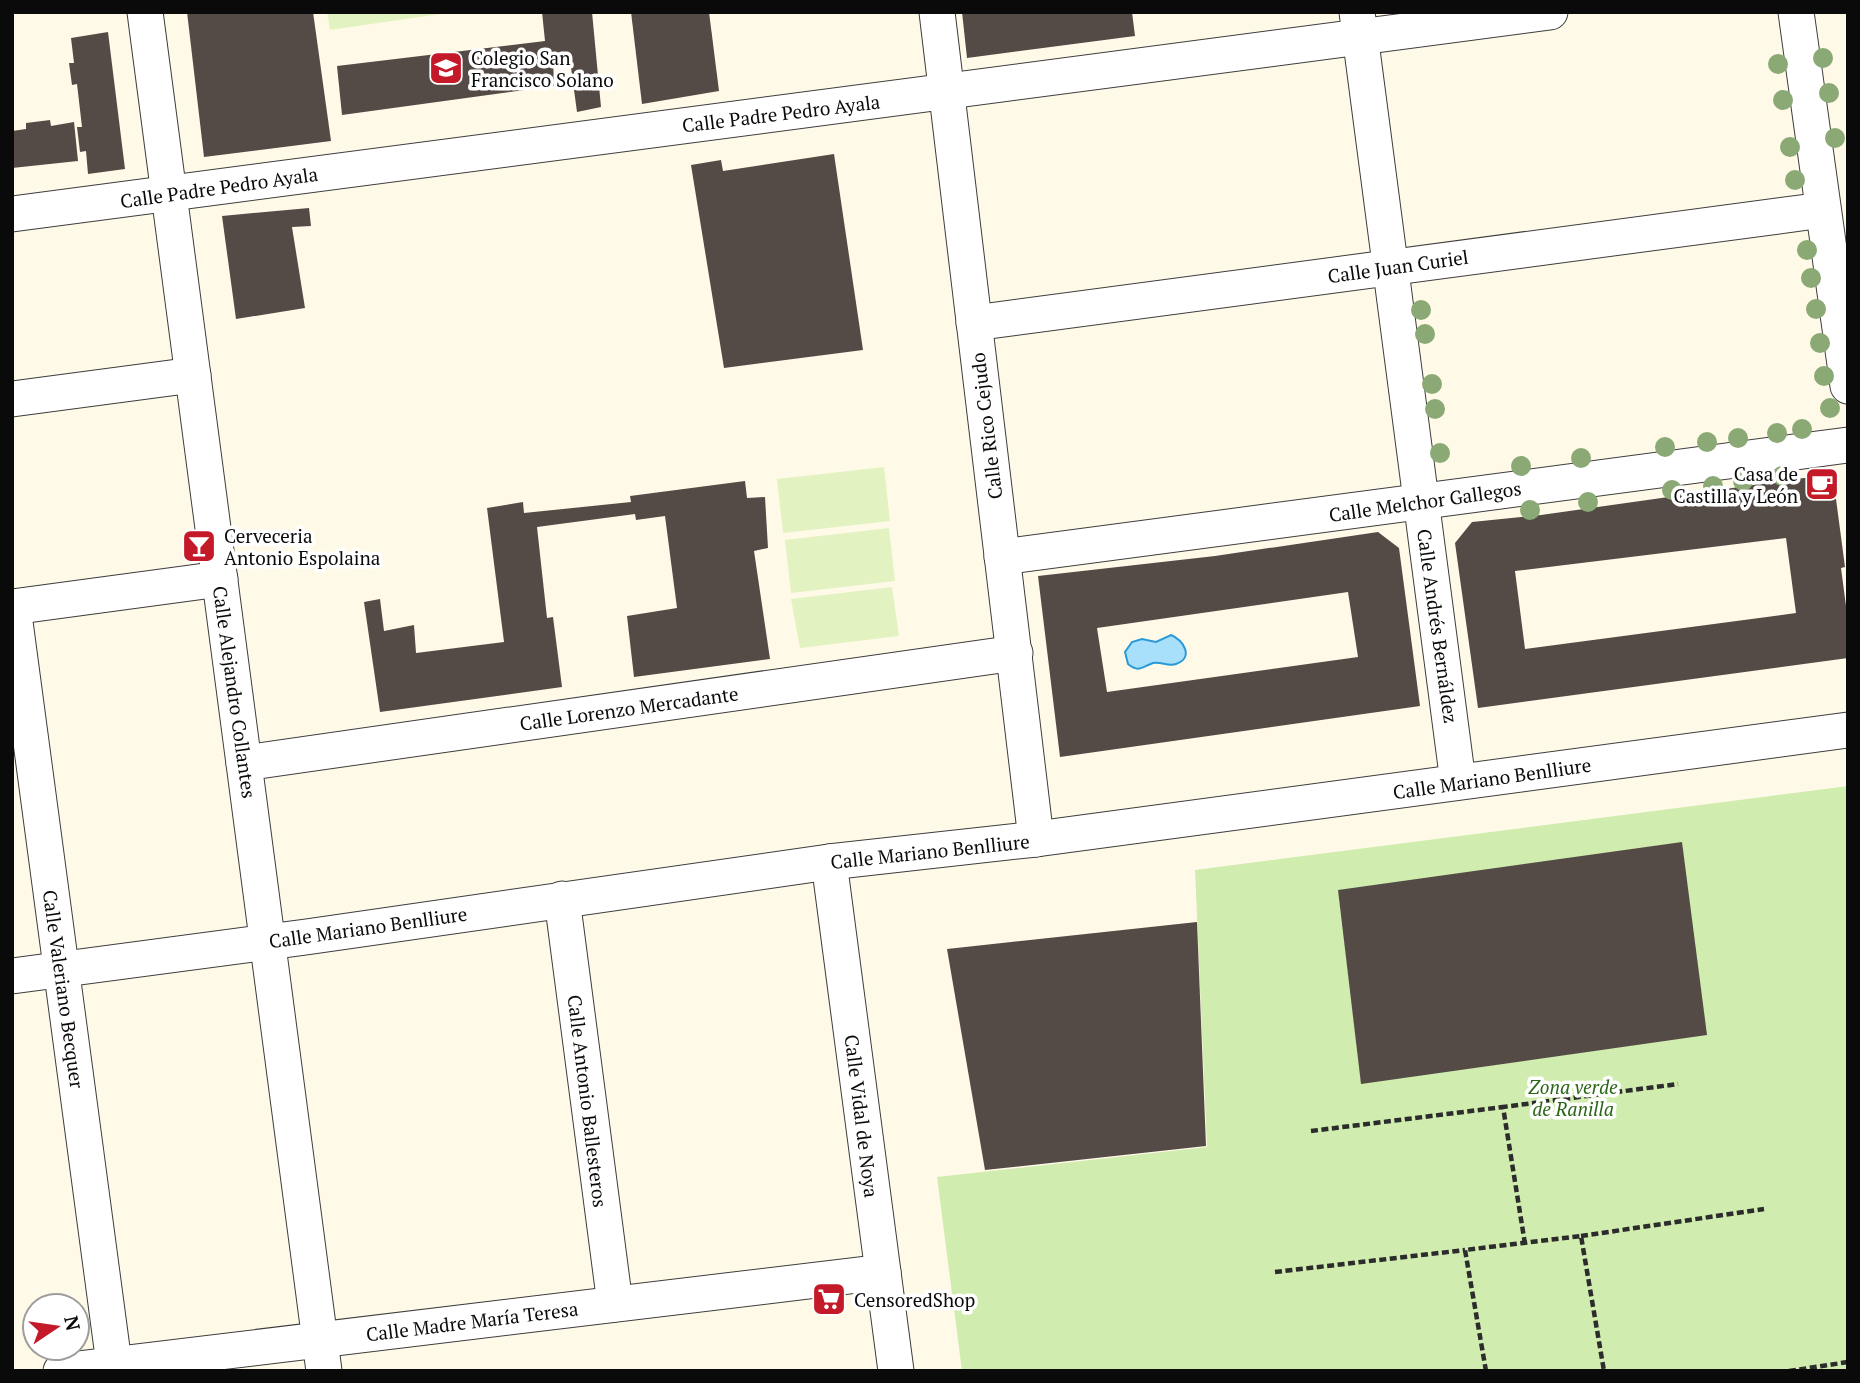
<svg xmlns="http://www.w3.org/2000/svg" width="1860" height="1383" viewBox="0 0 1860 1383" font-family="'PT Serif',serif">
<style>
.green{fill:#d1ecaf}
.pitch{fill:#e3f2c1}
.water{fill:#a8dffb;stroke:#2999d8;stroke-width:2}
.building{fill:#544b46;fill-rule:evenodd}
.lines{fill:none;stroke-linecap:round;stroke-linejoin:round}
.street-casing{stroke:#3d3d3d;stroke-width:37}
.path{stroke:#2c2c2c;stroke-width:4.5;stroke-dasharray:7 3.5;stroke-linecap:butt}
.street{stroke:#fff;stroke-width:35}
.tree{fill:#8aa975}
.labels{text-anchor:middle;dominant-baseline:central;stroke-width:7;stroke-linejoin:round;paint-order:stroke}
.poi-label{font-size:19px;fill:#0a0a0a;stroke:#fff;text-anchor:start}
.street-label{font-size:19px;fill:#0a0a0a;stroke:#fff}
.park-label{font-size:19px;font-style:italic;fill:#2b6617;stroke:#fff}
</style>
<rect width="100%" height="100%" fill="#fffae8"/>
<!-- green -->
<polygon class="green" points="1848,786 1848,1371 962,1371 937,1177 1207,1147 1195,870"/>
<!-- pitch -->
<g class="pitch">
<polygon points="327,12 454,12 330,30"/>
<polygon points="884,467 890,521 783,533 777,479"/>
<polygon points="889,528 895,581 791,593 785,540"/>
<polygon points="892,587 899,636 800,648 791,599"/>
</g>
<!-- water -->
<path class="water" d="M1171 635C1184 640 1194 658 1176 664 1168 667 1161 661 1153 663 1142 667 1139 673 1128 664L1125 652 1132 642 1142 639 1156 642Z"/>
<!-- building -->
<g class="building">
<polygon points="187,12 313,12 331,141 204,157"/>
<polygon points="542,12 592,12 601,107 577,112 569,53 553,57 554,86 342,115 337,66 545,41"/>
<polygon points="631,12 709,12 719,91 642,104"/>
<polygon points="962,12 1132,12 1135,36 967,58"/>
<polygon points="108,32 125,169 88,174 86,151 80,152 77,127 82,127 77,84 72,85 69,63 74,63 71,38"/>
<polygon points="50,120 51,126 74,122 78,161 12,168 12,131 26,129 26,123"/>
<polygon points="834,154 863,350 724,368 691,165 721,160 723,171"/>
<polygon points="309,208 311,226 292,227 305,308 236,319 222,216"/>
<path d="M1811 477 1836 499 1845 567 1841 568 1848 621V658L1478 708 1455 543 1472 522 1541 515ZM1786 538 1796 613 1525 649 1515 571Z"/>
<polygon points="745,481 747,498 765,497 768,548 754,551 770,659 634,677 627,616 677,608 665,516 636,520 635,514 537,527 547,618 553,617 562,687 380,712 364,602 380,599 384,631 414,625 416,653 504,642 487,508 523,502 524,513 631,502 630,496"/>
<path d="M1378 532 1399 548 1420 706 1060 757 1038 576 1215 556ZM1348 592 1358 657 1107 692 1097 628Z"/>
<polygon points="1682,842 1707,1035 1361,1084 1338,890"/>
<polygon points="1197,922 1206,1146 985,1170 947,949"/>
</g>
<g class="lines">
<!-- street casing -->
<g class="street-casing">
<g id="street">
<polyline points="145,12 324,1371"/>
<polyline points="937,12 1036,839"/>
<polyline points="1357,12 1458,782"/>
<polyline points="1796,12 1848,386"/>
<polyline points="12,214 1550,12"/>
<polyline points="974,323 1823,210"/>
<polyline points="12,399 193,375"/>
<polyline points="1002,557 1848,445"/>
<polyline points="12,607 220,579"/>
<polyline points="13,607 115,1371"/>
<polyline points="244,763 1015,653"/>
<polyline points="829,862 896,1371"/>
<polyline points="562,899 615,1304"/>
<polyline points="12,976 306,937 829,862 1036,839 1848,730"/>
<polyline points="61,1371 883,1272"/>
</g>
</g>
<!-- path -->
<g class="path">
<polyline points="1311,1131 1503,1107"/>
<polyline points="1581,1236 1764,1209"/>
<polyline points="1525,1244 1503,1107 1678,1084"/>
<polyline points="1275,1272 1465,1250"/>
<polyline points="1486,1371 1465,1250 1581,1236 1604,1371"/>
<polyline points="1789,1371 1848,1362"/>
</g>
<!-- street -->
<use href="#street" class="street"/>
</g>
<!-- trees -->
<g class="tree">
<circle cx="1823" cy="58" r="10"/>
<circle cx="1778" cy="64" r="10"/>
<circle cx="1829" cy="93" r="10"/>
<circle cx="1783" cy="100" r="10"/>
<circle cx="1835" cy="138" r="10"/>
<circle cx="1790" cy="147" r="10"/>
<circle cx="1795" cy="180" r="10"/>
<circle cx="1807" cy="250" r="10"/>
<circle cx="1811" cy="278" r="10"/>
<circle cx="1816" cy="309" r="10"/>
<circle cx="1421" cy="310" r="10"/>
<circle cx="1425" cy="334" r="10"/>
<circle cx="1820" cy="343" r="10"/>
<circle cx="1824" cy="376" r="10"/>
<circle cx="1432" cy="384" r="10"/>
<circle cx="1830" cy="408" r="10"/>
<circle cx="1435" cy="409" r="10"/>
<circle cx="1802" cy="429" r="10"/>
<circle cx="1777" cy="433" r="10"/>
<circle cx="1738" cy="438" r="10"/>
<circle cx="1707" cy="442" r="10"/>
<circle cx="1665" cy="447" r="10"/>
<circle cx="1440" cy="453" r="10"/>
<circle cx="1581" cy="458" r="10"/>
<circle cx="1521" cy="466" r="10"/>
<circle cx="1782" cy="476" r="10"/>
<circle cx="1743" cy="481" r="10"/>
<circle cx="1713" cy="486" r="10"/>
<circle cx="1672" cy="490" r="10"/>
<circle cx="1588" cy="502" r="10"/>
<circle cx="1530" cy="510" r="10"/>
</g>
<!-- icons -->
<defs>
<g id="school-square" transform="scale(1.75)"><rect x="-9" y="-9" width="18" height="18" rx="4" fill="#c41928" stroke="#fff"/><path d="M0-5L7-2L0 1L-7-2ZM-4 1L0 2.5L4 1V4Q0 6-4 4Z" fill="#fff"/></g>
<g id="cafe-square" transform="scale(1.75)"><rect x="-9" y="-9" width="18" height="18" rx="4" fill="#c41928" stroke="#fff"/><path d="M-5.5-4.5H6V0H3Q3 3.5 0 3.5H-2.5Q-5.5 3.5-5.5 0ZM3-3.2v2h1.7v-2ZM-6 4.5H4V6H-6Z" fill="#fff"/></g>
<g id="bar-square" transform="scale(1.75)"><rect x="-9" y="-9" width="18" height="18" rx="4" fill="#c41928" stroke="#fff"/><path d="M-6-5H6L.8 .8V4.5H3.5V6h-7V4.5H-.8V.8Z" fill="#fff"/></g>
<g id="supermarket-square" transform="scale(1.75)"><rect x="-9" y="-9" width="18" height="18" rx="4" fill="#c41928" stroke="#fff"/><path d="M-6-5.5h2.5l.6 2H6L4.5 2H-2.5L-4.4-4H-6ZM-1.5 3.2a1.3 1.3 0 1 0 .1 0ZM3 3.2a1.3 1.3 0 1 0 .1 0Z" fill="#fff"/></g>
</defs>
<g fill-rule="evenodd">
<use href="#school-square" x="446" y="68"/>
<use href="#cafe-square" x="1822" y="484"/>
<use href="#bar-square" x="199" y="546"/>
<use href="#supermarket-square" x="829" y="1299"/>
</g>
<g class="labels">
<!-- poi labels -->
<g class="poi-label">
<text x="471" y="57">Colegio San<tspan x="471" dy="22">Francisco Solano</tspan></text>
<text x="1798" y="473" text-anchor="end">Casa de<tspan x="1798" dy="22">Castilla y León</tspan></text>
<text x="224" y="535">Cerveceria<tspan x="224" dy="22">Antonio Espolaina</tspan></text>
<text x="854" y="1299">CensoredShop</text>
</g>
<!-- street labels -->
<g class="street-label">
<text transform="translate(781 113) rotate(-7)">Calle Padre Pedro Ayala</text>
<text transform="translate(219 187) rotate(-8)">Calle Padre Pedro Ayala</text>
<text transform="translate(1398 266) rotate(-8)">Calle Juan Curiel</text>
<text transform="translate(986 426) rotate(-97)">Calle Rico Cejudo</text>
<text transform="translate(1425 501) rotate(-8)">Calle Melchor Gallegos</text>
<text transform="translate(1438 626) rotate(82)">Calle Andrés Bernáldez</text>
<text transform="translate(235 692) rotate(82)">Calle Alejandro Collantes</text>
<text transform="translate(629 708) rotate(-8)">Calle Lorenzo Mercadante</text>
<text transform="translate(1492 778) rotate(-8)">Calle Mariano Benlliure</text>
<text transform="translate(930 851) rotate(-6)">Calle Mariano Benlliure</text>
<text transform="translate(368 927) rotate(-8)">Calle Mariano Benlliure</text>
<text transform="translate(64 989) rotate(82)">Calle Valeriano Becquer</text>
<text transform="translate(588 1101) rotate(83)">Calle Antonio Ballesteros</text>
<text transform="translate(862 1116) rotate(83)">Calle Vidal de Noya</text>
<text transform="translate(472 1321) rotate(-7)">Calle Madre María Teresa</text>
</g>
<!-- park labels -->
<g class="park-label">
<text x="1573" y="1086">Zona verde<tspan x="1573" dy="22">de Ranilla</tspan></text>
</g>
</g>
<!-- border -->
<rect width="1860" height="1383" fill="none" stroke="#0a0a0a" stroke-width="28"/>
<!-- north arrow -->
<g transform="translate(56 1327) rotate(77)"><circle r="33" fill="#ffffff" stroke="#9d9d9d" stroke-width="2"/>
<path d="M0-5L12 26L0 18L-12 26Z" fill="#c41928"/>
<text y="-10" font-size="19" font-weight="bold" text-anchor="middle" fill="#0a0a0a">N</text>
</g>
</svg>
